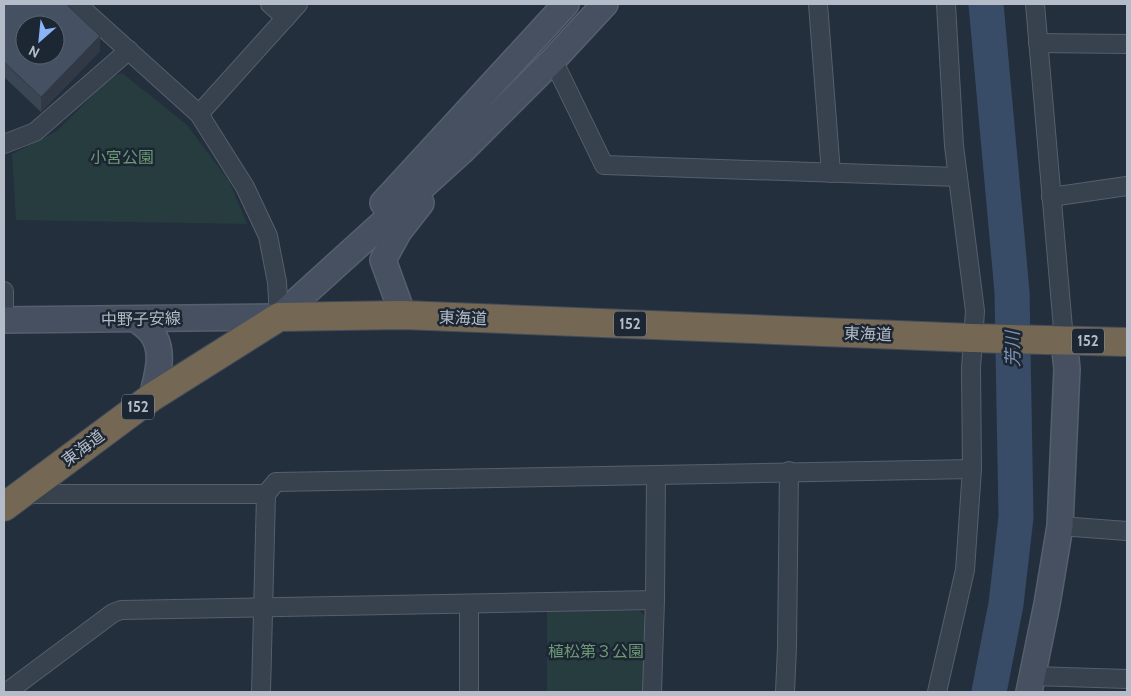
<svg xmlns="http://www.w3.org/2000/svg" width="1131" height="696" viewBox="0 0 1131 696" font-family="Cabin,'Noto Sans JP',sans-serif">
<style>
.green{fill:#263c3f}
.lines{fill:none;stroke-linecap:round;stroke-linejoin:round}
.river{stroke:#394c67;stroke-width:35}
.street-casing{stroke:#565f6c;stroke-width:20}
.secondary-casing{stroke:#565f6c;stroke-width:28}
.highway-casing{stroke:#434c59;stroke-width:30}
.street{stroke:#38414e;stroke-width:18}
.secondary{stroke:#465061;stroke-width:25}
.highway{stroke:#746855;stroke-width:28}
.wall{fill:#3b4654}
.shaded-wall{fill:#303945}
.building{fill:#455162;stroke:#303945;fill-rule:evenodd}
.labels{text-anchor:middle;dominant-baseline:central;stroke-width:5;stroke-linejoin:round;paint-order:stroke}
.shield{fill:#1d2633;stroke:#878f9c;stroke-width:1}
.shield-label{font-size:15px;font-weight:bold;fill:#b4bcc9}
.park-label{font-size:16px;fill:#6b9a76;stroke:#1d2633}
.street-label{font-size:16px;fill:#b4bcc9;stroke:#1d2633}
.water-label{font-size:18px;font-style:italic;fill:#7c92b1;stroke:#1d2633}
</style>
<rect width="100%" height="100%" fill="#242f3e"/>
<!-- green -->
<g class="green">
<polygon points="122,73 187,125 229,181 247,224 16,220 12,154 57,131 112,76"/>
<polygon points="547,611 640,611 645,617 645,692 547,692"/>
</g>
<g class="lines">
<!-- river -->
<polyline class="river" points="986,4 1012,292 1016,517 1006,604 989,692"/>
<!-- street casing -->
<g class="street-casing">
<g id="street">
<polyline points="77,4 199,114 245,187 268,236 277,282 279,317"/>
<polyline points="270,4 286,18"/>
<polyline points="818,4 831,173"/>
<polyline points="1035,4 1064,340"/>
<polyline points="1038,43 1127,44"/>
<polyline points="553,60 604,165 958,177"/>
<polyline points="199,114 298,4"/>
<polyline points="4,144 35,132 129,50"/>
<polyline points="1051,197 1127,186"/>
<polyline points="4,291 4,320"/>
<polyline points="21,494 266,494 276,482 972,469"/>
<polyline points="1060,526 1127,531"/>
<polyline points="1033,676 1127,679"/>
<polyline points="7,692 113,613 121,610 655,600"/>
<polyline points="261,692 266,494"/>
<polyline points="469,692 469,604"/>
<polyline points="652,692 655,600 656,476"/>
<polyline points="785,692 787,647 789,471"/>
<polyline points="937,692 965,570 972,469 971,368 975,311 954,146 946,4"/>
</g>
</g>
<!-- secondary casing -->
<g class="secondary-casing">
<g id="secondary">
<polyline points="383,203 566,4"/>
<polyline points="403,315 383,260 399,231 421,203"/>
<polyline points="279,317 461,152 553,60 605,4"/>
<path d="M136 319C141 323 147 327 151 332 166 351 157 376 152 397"/>
<polyline points="4,320 279,317"/>
<polyline points="1029,692 1047,604 1060,526 1067,369 1064,340"/>
</g>
</g>
<!-- highway casing -->
<g class="highway-casing">
<polyline id="highway" points="4,507 152,397 279,317 403,315 972,338 1127,342"/>
</g>
<!-- street -->
<use href="#street" class="street"/>
<!-- secondary -->
<use href="#secondary" class="secondary"/>
<!-- highway -->
<use href="#highway" class="highway"/>
</g>
<!-- wall -->
<polygon class="wall" points="4,4 100,51 41,112 4,77"/>
<!-- shaded-wall -->
<polygon class="shaded-wall" points="100,36 100,51 41,112 41,97"/>
<!-- building -->
<path class="building" d="M4 4H66L100 36 41 97 4 62ZM25 25H55V55H25Z"/>
<g class="labels">
<!-- shield labels -->
<g class="shield">
<rect x="614" y="311.5" width="32" height="25" rx="4"/>
<rect x="1072" y="328.5" width="32" height="25" rx="4"/>
<rect x="122" y="394.5" width="32" height="25" rx="4"/>
</g>
<g class="shield-label">
<text x="630" y="324">152</text>
<text x="1088" y="341">152</text>
<text x="138" y="407">152</text>
</g>
<!-- park labels -->
<g class="park-label">
<text x="122" y="157">小宮公園</text>
<text x="596" y="651">植松第３公園</text>
</g>
<!-- street labels -->
<g class="street-label">
<text transform="translate(463 318) rotate(2)">東海道</text>
<text transform="translate(141 319) rotate(-1)">中野子安線</text>
<text transform="translate(868 334) rotate(2)">東海道</text>
<text transform="translate(83 448) rotate(-37)">東海道</text>
</g>
<!-- water labels -->
<g class="water-label">
<text transform="translate(1013 349) rotate(-91)">芳川</text>
</g>
</g>
<!-- border -->
<rect width="1131" height="696" fill="none" stroke="#b4bcc9" stroke-width="10"/>
<!-- north arrow -->
<g transform="translate(40 40) rotate(207)"><circle r="24" fill="#1d2633" stroke="#59626f"/>
<path d="M0-4L9 19L0 12L-9 19Z" fill="#8ab4f8"/>
<text y="-8" font-size="14" font-weight="bold" text-anchor="middle" fill="#b4bcc9">N</text>
</g>
</svg>
